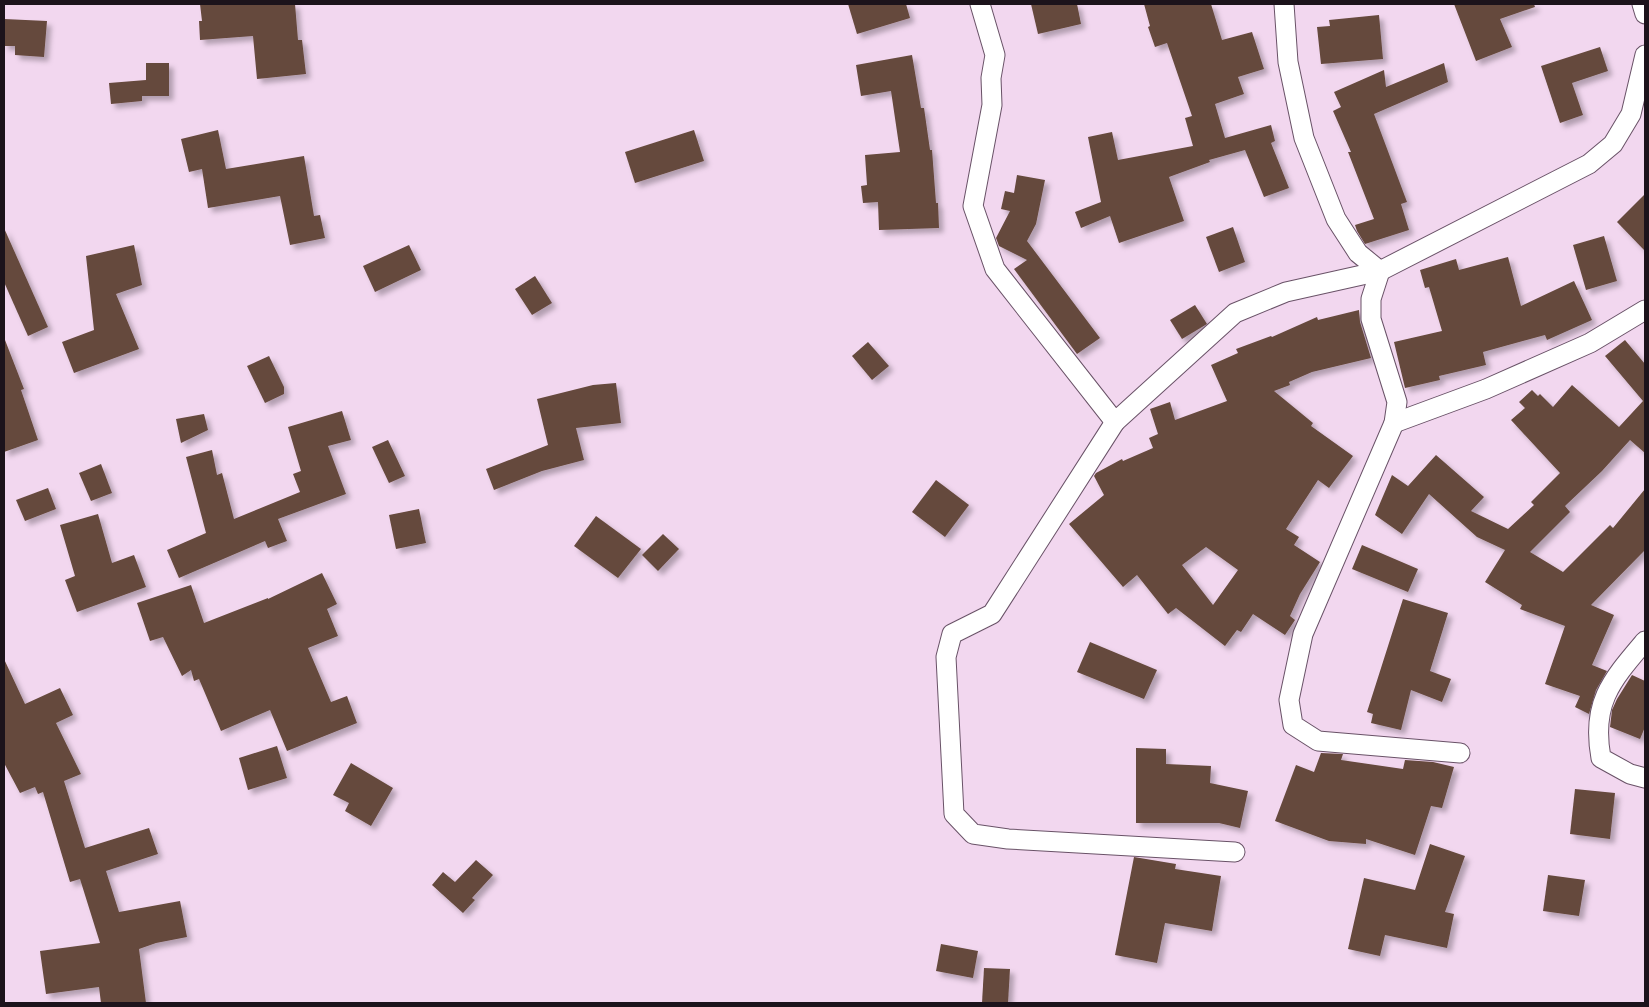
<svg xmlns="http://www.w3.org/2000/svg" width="1649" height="1007" viewBox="0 0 1649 1007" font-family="Bitter,serif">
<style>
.building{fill:#65483c;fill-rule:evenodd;filter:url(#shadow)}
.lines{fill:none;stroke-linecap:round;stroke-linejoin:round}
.minor-casing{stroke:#695267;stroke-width:21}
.minor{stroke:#fff;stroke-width:19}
</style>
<defs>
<filter id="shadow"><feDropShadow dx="4.5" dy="4.5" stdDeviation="2.5" flood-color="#0004"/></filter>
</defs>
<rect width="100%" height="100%" fill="#f2d7ef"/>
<!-- building -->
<g class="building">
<polygon points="200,4 295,4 298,40 302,40 306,74 257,79 253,36 200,40 199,21 202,21"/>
<polygon points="848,4 906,4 910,18 857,34"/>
<polygon points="1031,4 1077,4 1081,24 1038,34"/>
<polygon points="1144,4 1211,4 1222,40 1252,32 1264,69 1238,77 1244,94 1215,104 1225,138 1271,125 1275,141 1271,143 1289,188 1264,197 1245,150 1209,160 1210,162 1169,177 1184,221 1119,243 1110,216 1081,228 1075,212 1101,202 1088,137 1112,132 1118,160 1193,146 1185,118 1192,116 1167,43 1155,47 1148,27 1150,26"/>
<polygon points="1454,4 1534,4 1535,7 1500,19 1512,47 1476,61"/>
<polygon points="1379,15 1383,59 1321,64 1317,27 1330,26 1329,20"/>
<polygon points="4,19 47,21 44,57 15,55 15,46 4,46"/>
<polygon points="1600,47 1608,71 1572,83 1583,115 1560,123 1541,66"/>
<polygon points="912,55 921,108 924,108 930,150 932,150 936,203 938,203 939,228 879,230 878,202 863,203 861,186 867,185 865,155 900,152 891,91 861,96 856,65"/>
<polygon points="146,63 169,63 169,96 142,96 142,101 111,104 109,83 146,80"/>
<polygon points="1444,63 1448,82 1374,114 1407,202 1401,204 1409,230 1365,244 1357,231 1355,225 1374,219 1348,152 1351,152 1333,111 1341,107 1334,92 1384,70 1386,87"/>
<polygon points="218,130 226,169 304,156 314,216 320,215 325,238 290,245 280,196 208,208 202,169 189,172 181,139"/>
<polygon points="694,130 704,161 635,183 625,152"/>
<polygon points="1017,175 1045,180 1036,224 1027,241 1100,338 1077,354 1014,269 1027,260 999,246 996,238 1010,211 1001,209 1005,191 1014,193"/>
<polygon points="1645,194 1645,251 1617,222"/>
<polygon points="1233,227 1245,262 1219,272 1206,237"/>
<polygon points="4,228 48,327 28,336 4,282"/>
<polygon points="1604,236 1617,281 1586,290 1573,245"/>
<polygon points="134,245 142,285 116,294 139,349 74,373 62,342 94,330 86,256"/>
<polygon points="409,245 421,270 375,292 363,266"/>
<polygon points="1508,257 1521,306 1574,281 1592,320 1547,340 1545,335 1483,352 1486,365 1439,376 1440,380 1405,388 1394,342 1442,331 1429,287 1425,288 1420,270 1456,259 1459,270"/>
<polygon points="535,276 552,303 532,315 515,289"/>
<polygon points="1195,305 1207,324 1182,339 1170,320"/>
<path d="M1359 310 1360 322 1371 358 1312 372 1289 382 1290 385 1274 391 1313 423 1311 426 1353 456 1329 488 1318 480 1286 529 1299 537 1294 545 1320 562 1300 594 1290 616 1295 620 1285 635 1253 614 1241 632 1237 630 1225 646 1176 608 1168 614 1137 575 1123 587 1069 524 1104 495 1094 476 1096 473 1122 459 1123 461 1153 448 1149 438 1158 434 1150 409 1170 402 1175 420 1227 401 1211 365 1238 353 1236 349 1271 336 1272 337 1317 317 1318 320ZM1206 547 1238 570 1213 605 1182 565Z"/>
<polygon points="4,340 5,340 24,389 21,390 38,440 4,452"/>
<polygon points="1625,340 1645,364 1645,453 1630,440 1602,471 1565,506 1570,512 1530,552 1563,572 1610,525 1613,528 1645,489 1645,550 1591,605 1614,615 1592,665 1607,671 1596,690 1589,714 1575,707 1580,696 1545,684 1565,626 1520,609 1522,605 1485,582 1505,550 1477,537 1429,494 1402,534 1375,515 1392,475 1408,486 1436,455 1484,497 1471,511 1508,529 1534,505 1531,502 1560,473 1511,420 1525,408 1519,402 1532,390 1538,396 1540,394 1553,407 1572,385 1619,427 1643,401 1605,356"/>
<polygon points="868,342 889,366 872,380 852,356"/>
<polygon points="269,356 284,387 284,394 265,403 247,366"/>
<polygon points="616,383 621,423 576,428 584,460 542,471 494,490 486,469 548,445 537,399 593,385"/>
<polygon points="342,411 351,440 328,446 346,494 278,519 287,541 268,548 265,541 179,578 167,550 206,533 186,457 212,450 217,475 222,473 234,519 300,492 293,474 301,471 288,427"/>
<polygon points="204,414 208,430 181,443 176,419"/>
<polygon points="388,440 405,476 389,483 372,447"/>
<polygon points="101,464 112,493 91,501 79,473"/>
<polygon points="936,480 969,505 945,537 912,512"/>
<polygon points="48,488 56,509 25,521 16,500"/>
<polygon points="419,509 426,543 396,549 389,515"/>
<polygon points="98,514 112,563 134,555 146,587 77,612 65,580 75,576 60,525"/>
<polygon points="596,516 641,549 618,578 574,546"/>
<polygon points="663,534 679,549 658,571 642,555"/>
<polygon points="1362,545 1418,569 1408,592 1352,569"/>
<polygon points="322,573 337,604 327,609 338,636 308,648 331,702 347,696 357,723 287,751 270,710 221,731 199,679 194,681 191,670 182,676 163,637 150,641 137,603 191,585 204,623 268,598 268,599"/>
<polygon points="1403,599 1448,613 1430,671 1451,679 1442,702 1411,690 1401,730 1371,723 1373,714 1367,712"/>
<polygon points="1090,642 1157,670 1144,699 1077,672"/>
<polygon points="4,659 25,704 60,688 73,715 56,723 81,774 64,781 85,848 149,828 158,854 106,871 119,912 180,901 187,937 156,943 139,949 146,1003 101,1003 99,987 46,994 40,951 100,943 80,879 70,882 43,792 38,794 35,787 20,793 4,763"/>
<polygon points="1632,675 1645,681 1645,727 1640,739 1610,727 1612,710 1617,699"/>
<polygon points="277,746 287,778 248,790 239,758"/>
<polygon points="1136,748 1166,749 1166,764 1211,766 1210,783 1248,791 1240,828 1219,823 1136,823"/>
<polygon points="1321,753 1343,754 1341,760 1403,769 1405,760 1433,762 1454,767 1442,808 1431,806 1415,855 1366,839 1366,844 1329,841 1275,821 1296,765 1314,772"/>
<polygon points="351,763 393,788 371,826 345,811 349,803 333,795"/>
<polygon points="1575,789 1615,793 1610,839 1570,834"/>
<polygon points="1430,844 1465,856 1445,912 1454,914 1447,948 1385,935 1380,956 1348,949 1364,878 1415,890"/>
<polygon points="1134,857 1176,864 1175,869 1221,876 1212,931 1165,923 1157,963 1115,955"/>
<polygon points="476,860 493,875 472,898 475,900 463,913 432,885 443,872 455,882"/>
<polygon points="1548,875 1585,880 1579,916 1543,911"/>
<polygon points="941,944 978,951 973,978 936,971"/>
<polygon points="984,968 1010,969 1008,1003 982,1003"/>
</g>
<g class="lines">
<!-- minor casing -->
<g class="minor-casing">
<g id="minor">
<polyline points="980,4 995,55 991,78 992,105 973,206 995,269 1115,422 1235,313 1286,292 1380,271 1589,164 1613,144 1631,114 1645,55"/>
<polyline points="1284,4 1288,62 1304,138 1336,219 1358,253 1380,271"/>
<polyline points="1642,4 1645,14"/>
<polyline points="1380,271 1371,299 1371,319 1397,402 1394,423 1303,634 1289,700 1293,725 1318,741 1460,753"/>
<polyline points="1115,422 992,614 952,634 946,657 954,814 973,834 1008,839 1235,852"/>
<polyline points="1394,423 1486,389 1590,343 1645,310"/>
<path d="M1645 641C1611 681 1591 703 1601 758L1630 774 1645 778"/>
</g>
</g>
<!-- minor -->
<use href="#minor" class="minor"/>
</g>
<!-- border -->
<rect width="1649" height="1007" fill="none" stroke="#1c131b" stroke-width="10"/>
</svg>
